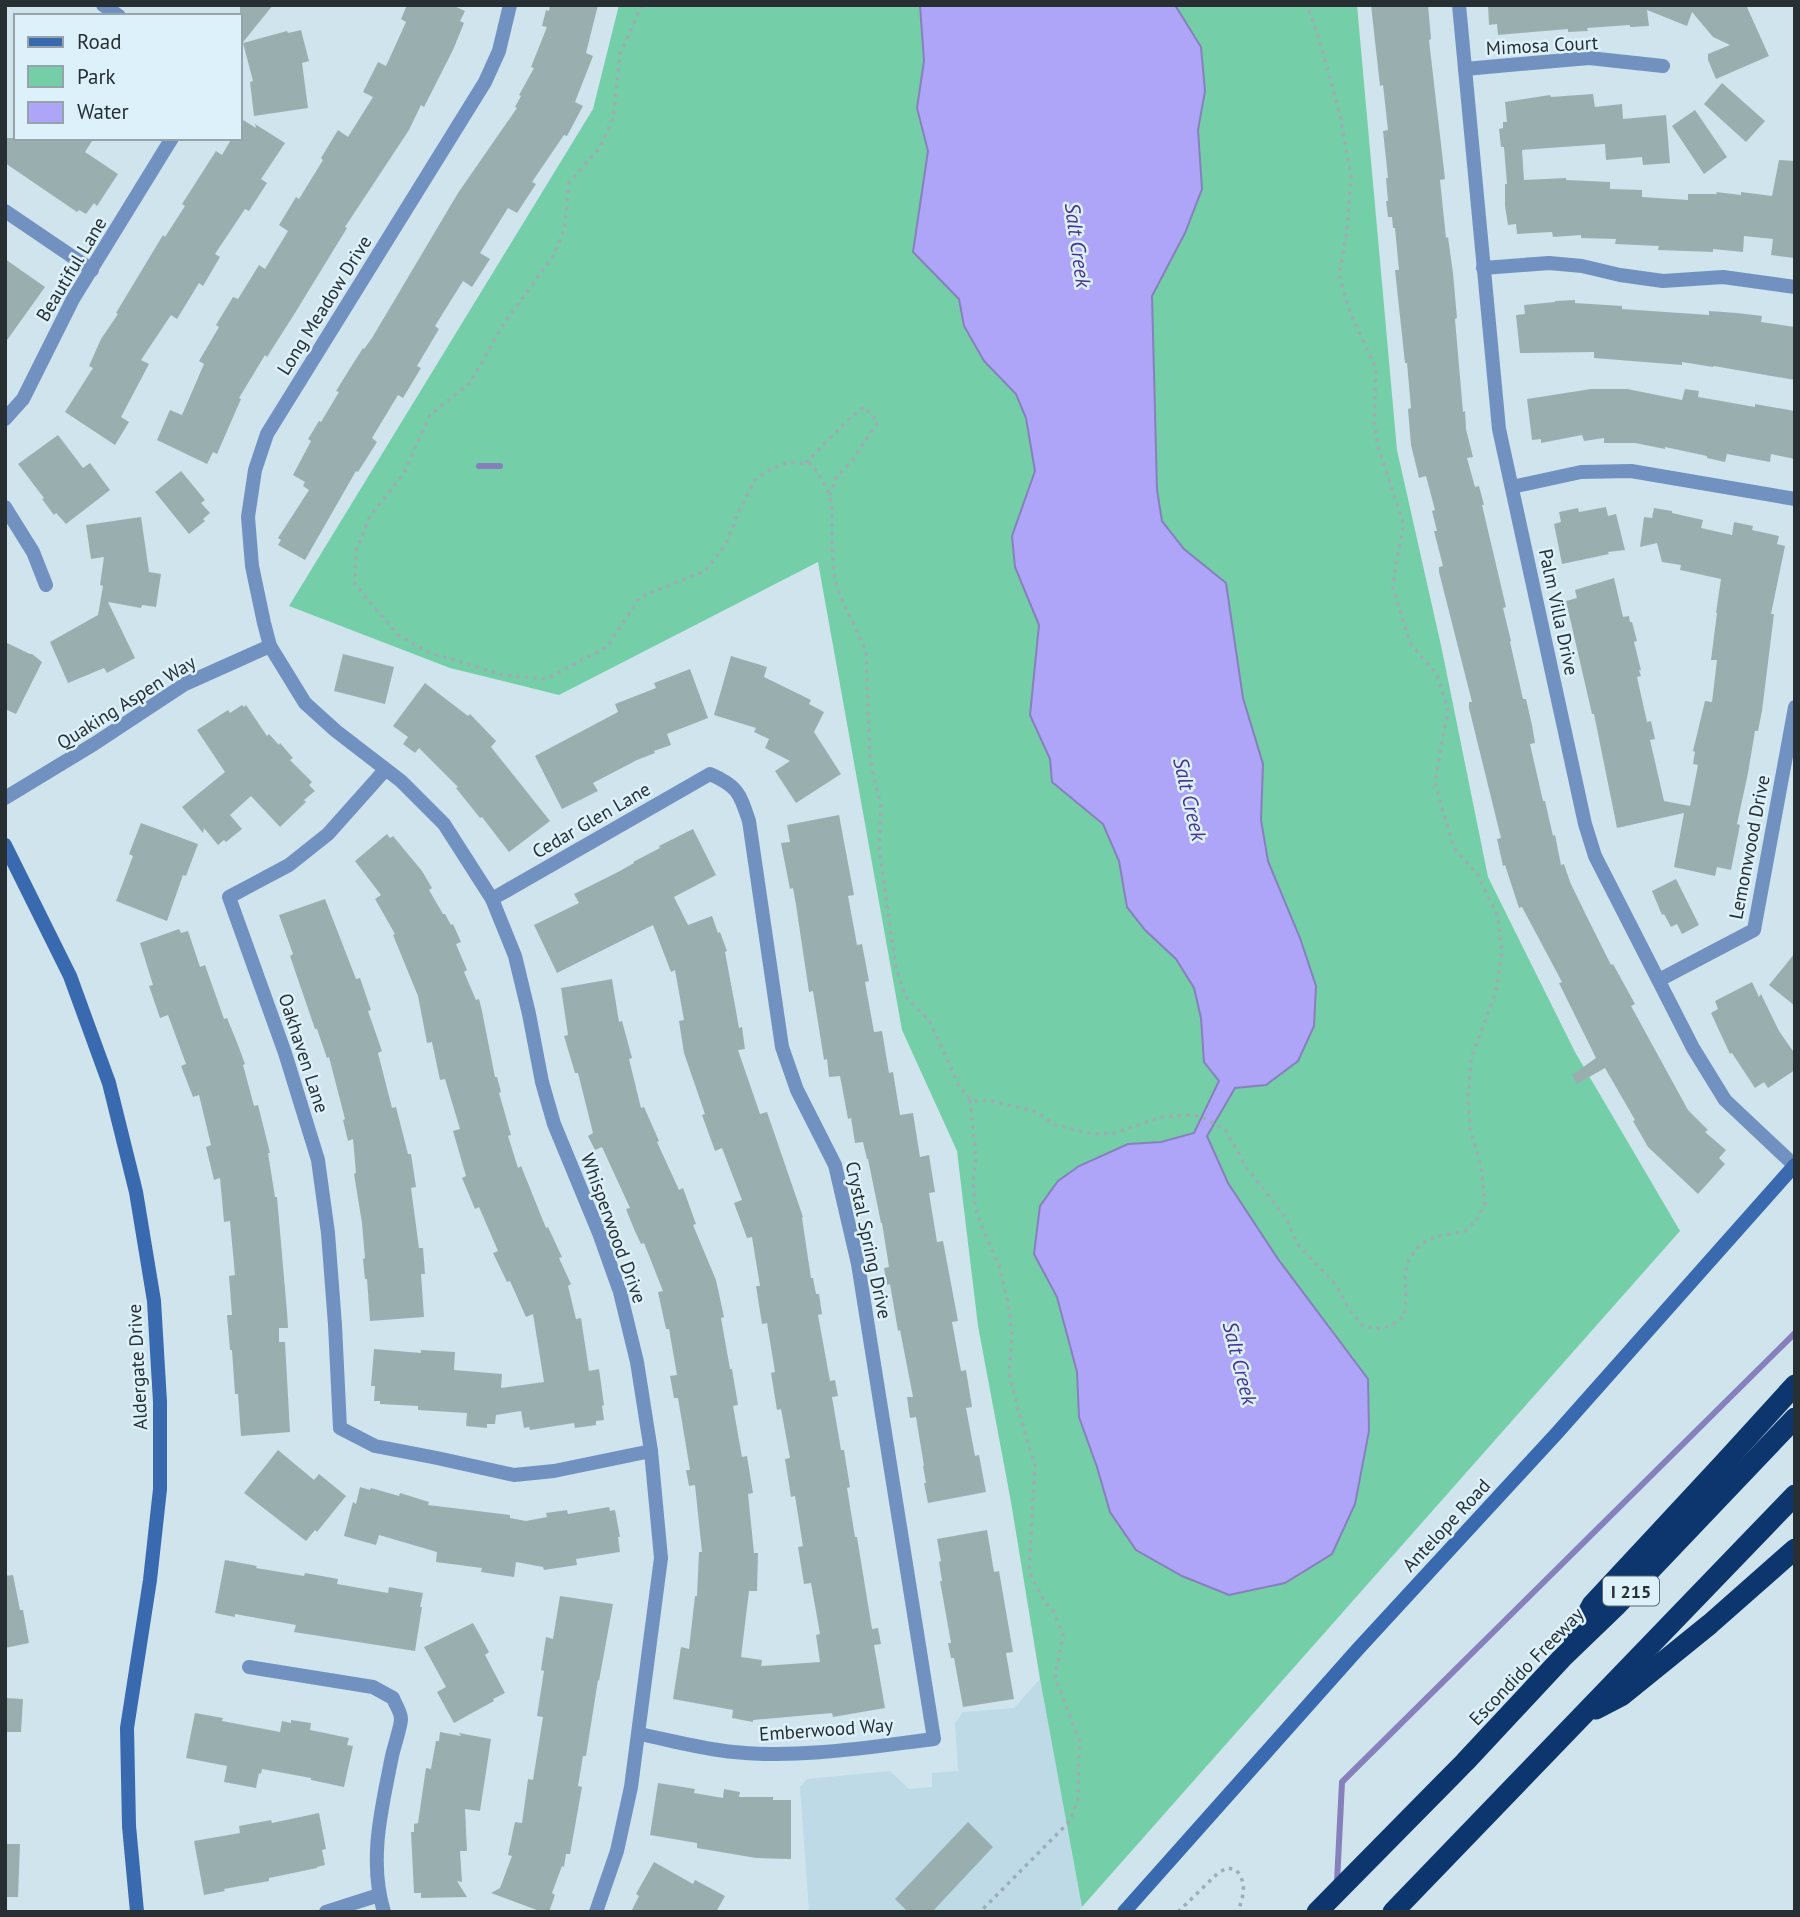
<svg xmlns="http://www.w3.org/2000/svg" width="1800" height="1917" viewBox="0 0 1800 1917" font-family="'PT Sans',sans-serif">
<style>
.built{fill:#bedae7}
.green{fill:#74cfa9}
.water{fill:#aea4f8;stroke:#8681bd;stroke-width:2}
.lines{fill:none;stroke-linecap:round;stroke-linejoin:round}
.stream{stroke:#8681bd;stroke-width:6}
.building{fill:#99afaf}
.path{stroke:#9dadb4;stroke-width:3.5;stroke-dasharray:3.5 5;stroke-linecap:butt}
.street{stroke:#7191c1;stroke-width:14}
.secondary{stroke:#3969ae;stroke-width:14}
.highway{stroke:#0d366e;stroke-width:21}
.labels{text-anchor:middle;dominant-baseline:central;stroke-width:5;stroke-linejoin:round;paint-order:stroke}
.shield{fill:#ddf1fa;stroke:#5e696f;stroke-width:2}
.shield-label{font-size:18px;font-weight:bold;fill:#282f33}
.street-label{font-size:19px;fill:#282f33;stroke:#ddf1fa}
.water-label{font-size:21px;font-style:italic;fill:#493392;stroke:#ddf1fa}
</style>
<rect width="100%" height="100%" fill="#d0e4ed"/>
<!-- built -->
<polygon class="built" points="1040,1679 1082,1907 1078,1912 809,1912 800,1787 807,1779 890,1771 909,1789 932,1787 932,1773 958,1771 955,1723 963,1712 1014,1708"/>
<!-- green -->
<polygon class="green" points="619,5 1357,5 1397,450 1442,650 1488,877 1575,1052 1680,1231 1082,1907 1040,1679 1011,1502 978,1326 957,1151 902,1030 818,562 559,695 450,668 289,606 593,109"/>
<!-- water -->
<polygon class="water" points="920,5 1175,5 1201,47 1205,91 1198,130 1202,189 1185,233 1152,296 1157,490 1162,521 1184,549 1226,583 1243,698 1263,764 1261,820 1268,861 1300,938 1316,986 1314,1026 1298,1061 1266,1085 1235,1088 1207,1136 1228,1183 1278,1259 1368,1379 1369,1431 1355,1504 1332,1554 1285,1583 1229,1595 1182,1576 1136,1550 1110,1512 1097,1467 1079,1417 1077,1372 1057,1297 1034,1254 1040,1206 1058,1181 1079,1166 1128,1144 1161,1142 1194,1133 1219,1081 1204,1062 1201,1018 1194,988 1176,959 1145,930 1127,907 1119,861 1103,824 1052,782 1050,759 1030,715 1039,625 1015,567 1012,536 1035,471 1026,418 1016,394 984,361 964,326 959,299 913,252 928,151 917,108 924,61"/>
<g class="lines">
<!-- stream -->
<g class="stream">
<polyline points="479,466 500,466"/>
<polyline points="1337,1882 1342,1782 1795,1333"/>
</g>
</g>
<!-- building -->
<g class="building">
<polygon points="240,5 273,5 240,46"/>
<polygon points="407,5 452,5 465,11 460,21 464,23 453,50 424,107 421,105 409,130 345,227 347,228 295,313 267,357 265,355 239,398 241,399 217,454 213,452 207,464 157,440 170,410 182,415 204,364 199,361 219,327 216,325 233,297 238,299 259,265 265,269 288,231 279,225 296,197 299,199 323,160 321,158 338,130 348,137 373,97 363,92 378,62 386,66 406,22 401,19"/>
<polygon points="550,5 598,5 586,53 593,56 575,102 583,106 567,136 564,135 532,182 536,184 517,213 508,208 480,253 490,259 472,287 463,281 435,326 439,329 417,366 421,368 403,398 398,395 372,438 377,442 358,472 356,471 305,560 278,545 281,540 278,538 309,490 303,486 305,482 293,475 311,441 308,439 319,421 321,422 339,392 336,391 349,370 363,348 364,349 372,338 458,193 517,108 515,107 521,96 519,95 534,68 531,67 547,27 542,26 546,10 549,11"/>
<polygon points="1371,5 1428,5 1431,39 1429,40 1445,179 1440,180 1446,238 1448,237 1453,273 1457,318 1455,319 1463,412 1465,411 1466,429 1473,457 1467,458 1475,487 1479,486 1484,505 1482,505 1506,607 1503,608 1511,641 1510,642 1523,699 1526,699 1532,725 1535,743 1530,744 1543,801 1545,801 1553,836 1555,835 1561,865 1564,864 1570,882 1585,913 1611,965 1613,964 1635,1004 1631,1006 1688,1110 1708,1130 1705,1132 1726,1150 1719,1158 1725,1164 1698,1194 1648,1147 1633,1121 1635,1120 1605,1068 1577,1084 1572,1075 1596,1058 1559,983 1562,982 1522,907 1519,908 1505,865 1503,866 1497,839 1501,838 1469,708 1469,702 1472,702 1439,572 1439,567 1443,566 1434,531 1437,531 1432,511 1435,510 1426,476 1419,478 1411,445 1408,409 1411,408 1407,363 1405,363 1395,270 1399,270 1395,228 1393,228 1392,217 1388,217 1386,201 1388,201 1386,178 1388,178 1383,131 1388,130 1383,85 1380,86"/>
<polygon points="1488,5 1746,5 1769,56 1716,79 1708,60 1708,54 1730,45 1713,37 1692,12 1687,26 1647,10 1649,26 1630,27 1630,25 1587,28 1588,31 1568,32 1568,29 1498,35 1497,24 1489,25"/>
<polygon points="301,30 309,61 302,63 308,108 254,116 250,82 253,81 243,43 287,31 288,33"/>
<polygon points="1722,83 1765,121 1746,142 1704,104"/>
<polygon points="1593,94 1595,107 1622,104 1623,119 1666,115 1670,163 1643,165 1642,157 1606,160 1605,144 1522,150 1524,180 1566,178 1566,180 1610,182 1610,189 1642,190 1642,197 1688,200 1688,194 1717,194 1716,192 1741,195 1741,192 1772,196 1779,160 1795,161 1795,258 1771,255 1773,239 1744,236 1743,252 1713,249 1713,252 1658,250 1659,246 1615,244 1616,239 1581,238 1581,235 1553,237 1552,232 1517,234 1516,224 1508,225 1505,206 1505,184 1507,184 1504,147 1501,147 1499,129 1503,128 1503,122 1507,122 1505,102 1550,95 1551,97"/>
<polygon points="1695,110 1727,157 1704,174 1672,126"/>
<polygon points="240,118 256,128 255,124 285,143 261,179 267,183 249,211 245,209 215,254 220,257 203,286 199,283 177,319 171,315 141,360 149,364 121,417 129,422 115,445 65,412 93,368 89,366 101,339 118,314 116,313 163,235 165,237 185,206 182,204 216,151 222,155 232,138 240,138"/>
<polygon points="5,138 94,138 85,152 118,174 97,206 94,203 86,214 79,210 77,212 5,163"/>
<polygon points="5,259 45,287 5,343"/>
<polygon points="1575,300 1575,303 1622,306 1622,309 1709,315 1709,311 1737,313 1762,316 1761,322 1795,327 1795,380 1714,366 1713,367 1682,362 1682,365 1594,358 1594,352 1520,353 1516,315 1525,314 1524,305 1555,302 1555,301"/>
<polygon points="1591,389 1627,389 1682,400 1685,389 1699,391 1698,397 1710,399 1755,407 1755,404 1795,411 1795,459 1771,454 1770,462 1727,454 1725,462 1707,458 1707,456 1665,447 1665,449 1635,443 1604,443 1604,438 1584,441 1582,435 1541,443 1541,439 1532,440 1527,399"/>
<polygon points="58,435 83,468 90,463 110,490 66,524 56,513 54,515 42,499 44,498 18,464"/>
<polygon points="181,471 205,500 201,503 210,513 203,519 205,521 189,534 155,492"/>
<polygon points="1606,507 1608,516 1616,514 1625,550 1608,552 1609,554 1562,564 1554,524 1561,522 1559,512 1578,508 1579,512"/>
<polygon points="1654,508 1672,511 1672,513 1703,520 1701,528 1732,535 1734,522 1753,526 1752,530 1779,536 1777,544 1785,546 1771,614 1774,614 1762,711 1758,731 1755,731 1748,773 1737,824 1740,825 1731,870 1717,867 1715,876 1674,867 1684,813 1617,828 1594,714 1592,714 1566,601 1577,598 1575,590 1614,578 1623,617 1629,616 1630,622 1632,622 1637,641 1634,642 1641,670 1639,670 1641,676 1637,677 1647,722 1651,721 1655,739 1650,740 1664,801 1690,806 1698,765 1693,764 1695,752 1693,751 1705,701 1712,702 1717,660 1711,660 1717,613 1716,613 1721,579 1680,570 1681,565 1662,562 1657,543 1640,547 1644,517 1652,518"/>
<polygon points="141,517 149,572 161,574 156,607 142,605 141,608 108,602 135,658 107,673 104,668 68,683 50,642 98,615 103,586 100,585 104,557 91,559 86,525"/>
<polygon points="5,642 30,654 32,654 42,662 16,714 5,709"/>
<polygon points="343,654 394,667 385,704 334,691"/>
<polygon points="731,656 767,667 764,677 811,700 809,704 824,712 814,732 841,774 796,803 775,771 790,761 765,748 769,739 754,732 756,728 714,715"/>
<polygon points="690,669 708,718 667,734 671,745 654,751 655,753 637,760 593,783 598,791 562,809 535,756 618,712 615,704 656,688 654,683"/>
<polygon points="425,683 468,716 470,714 496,741 491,747 550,821 509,852 482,817 480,818 456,788 458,787 419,748 415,753 403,744 408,737 393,726"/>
<polygon points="242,705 244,707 246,705 267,736 269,734 279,745 280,743 293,758 290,760 312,782 309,785 315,791 304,800 306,802 280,827 251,796 230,815 242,829 226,842 224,840 218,845 204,828 203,833 182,807 225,772 197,730 228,710 230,713"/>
<polygon points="839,815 854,895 848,896 857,945 862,944 869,981 865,982 874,1032 882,1031 889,1073 893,1072 900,1115 913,1113 920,1157 929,1155 935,1192 929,1193 937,1242 943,1241 958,1321 952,1322 961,1371 966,1370 972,1407 966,1408 975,1456 979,1455 986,1492 928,1503 924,1483 926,1483 923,1466 924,1466 916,1417 910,1418 907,1397 913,1397 900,1330 898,1331 890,1284 887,1285 884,1268 889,1267 882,1223 881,1223 868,1159 867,1159 863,1142 855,1143 851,1118 848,1119 840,1076 829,1077 827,1059 824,1060 813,991 809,992 796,905 793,888 790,889 781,843 790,842 787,825"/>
<polygon points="141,823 198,844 186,876 183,875 167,921 116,901 133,856 129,854"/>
<polygon points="693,829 716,875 674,897 688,925 712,916 718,933 720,932 727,951 725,952 736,1011 739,1028 742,1027 745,1049 738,1050 760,1114 767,1112 803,1217 802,1218 811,1278 813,1278 816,1294 819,1294 822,1314 818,1315 830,1381 835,1380 838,1396 832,1397 841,1450 844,1450 847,1469 850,1487 847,1488 855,1537 857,1537 872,1629 878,1628 881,1644 874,1645 885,1708 833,1717 832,1713 753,1720 753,1722 732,1718 733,1710 673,1699 681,1647 689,1649 695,1596 697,1596 699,1552 702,1552 695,1485 689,1486 686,1470 690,1470 678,1398 674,1398 670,1376 677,1375 669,1329 666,1329 658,1292 663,1291 644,1243 641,1244 634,1229 626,1209 630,1208 602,1147 595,1150 588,1136 593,1133 578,1073 575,1073 564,1036 568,1035 561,988 612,979 619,1022 622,1021 632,1058 629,1059 641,1108 644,1107 659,1141 657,1142 679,1190 683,1188 696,1224 693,1225 716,1280 724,1317 721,1318 730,1369 732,1369 738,1405 733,1406 742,1457 747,1456 753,1493 748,1494 754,1553 758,1553 757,1591 749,1591 741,1657 762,1660 761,1666 820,1662 816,1635 820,1634 811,1583 804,1584 798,1547 803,1546 795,1496 791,1497 785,1459 790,1458 781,1409 777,1410 771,1373 775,1372 767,1323 762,1324 756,1286 760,1286 752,1237 747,1238 734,1203 742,1200 722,1148 715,1151 702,1115 705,1114 684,1053 679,1021 684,1020 675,970 671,972 653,925 557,973 534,925 579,903 574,894 618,872 634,863 633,862 660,848 659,846"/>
<polygon points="387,834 390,838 393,836 422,871 432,888 429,890 443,914 445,914 451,925 453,924 461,942 456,944 467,970 464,972 476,1000 479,999 482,1011 495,1077 497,1077 501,1092 499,1093 511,1135 508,1136 518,1168 521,1166 546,1228 548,1227 562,1257 559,1258 571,1284 568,1286 576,1319 581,1318 589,1371 599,1369 604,1405 602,1406 604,1420 596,1421 596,1425 575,1428 574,1423 530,1430 529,1427 524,1428 521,1411 496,1415 495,1424 487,1424 487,1428 466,1426 467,1413 418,1410 418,1406 380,1404 380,1401 374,1401 375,1386 371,1386 374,1349 421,1353 421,1350 455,1352 454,1370 502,1374 501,1388 544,1382 533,1314 526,1317 510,1281 507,1282 493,1253 498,1251 479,1207 475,1209 462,1178 466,1176 453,1131 460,1129 445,1079 440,1080 432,1042 427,1043 418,996 393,935 395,934 375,899 381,895 355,861"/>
<polygon points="1676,879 1699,925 1682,934 1677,924 1671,927 1664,914 1662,915 1652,891"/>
<polygon points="325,899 356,979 360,978 371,1010 368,1011 382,1051 378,1053 392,1108 396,1107 408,1154 411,1154 416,1187 411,1188 419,1248 423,1248 425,1274 421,1274 424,1317 370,1321 367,1279 365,1279 363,1259 365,1258 362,1223 354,1174 356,1173 353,1139 348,1141 343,1120 345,1119 329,1057 327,1058 317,1029 315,1029 290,956 293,954 279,915"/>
<polygon points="179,929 181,933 188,931 200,967 205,965 224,1019 227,1018 238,1045 245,1064 243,1065 254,1106 258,1105 270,1153 268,1153 275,1197 277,1197 287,1312 288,1328 279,1328 279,1342 285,1342 290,1432 241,1436 238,1394 235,1394 232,1350 230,1350 227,1315 232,1315 229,1276 235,1275 230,1221 224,1222 220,1178 214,1180 206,1147 211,1145 199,1095 193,1097 181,1066 186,1064 168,1015 160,1018 149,986 153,985 140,943"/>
<polygon points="1795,953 1795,1006 1769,985"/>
<polygon points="1752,982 1759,997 1761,994 1779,1031 1795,1054 1795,1070 1768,1088 1764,1082 1755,1088 1732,1053 1730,1054 1711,1013 1718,1009 1715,1001"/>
<polygon points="278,1450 314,1480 319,1474 346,1496 317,1532 315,1530 306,1541 244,1493"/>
<polygon points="360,1487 370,1490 371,1488 399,1496 400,1493 429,1502 428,1505 510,1515 510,1518 526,1521 547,1517 546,1513 567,1510 568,1514 609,1507 610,1511 615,1510 620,1537 618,1537 620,1552 576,1559 577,1565 544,1570 543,1567 516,1562 514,1577 481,1572 482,1568 436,1562 437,1552 379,1535 376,1545 344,1536 353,1502 356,1504"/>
<polygon points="987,1530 994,1572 999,1571 1013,1652 1006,1653 1014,1699 963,1707 954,1658 951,1658 948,1643 951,1643 940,1581 942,1581 939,1562 941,1561 937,1539"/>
<polygon points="225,1560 257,1566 256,1568 304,1576 305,1573 338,1579 337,1584 388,1593 389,1587 423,1593 420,1607 422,1607 415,1651 294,1632 296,1625 235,1614 235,1617 215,1613"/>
<polygon points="13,1575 20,1610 23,1610 29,1643 5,1648 5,1576"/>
<polygon points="560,1596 613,1604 599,1681 598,1680 586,1756 583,1756 578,1786 582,1787 570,1854 566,1854 564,1867 562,1866 552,1893 555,1895 549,1912 542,1912 491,1893 500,1888 512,1856 508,1855 515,1822 522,1823 528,1779 533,1780 543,1717 537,1716 544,1671 541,1670 546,1637 553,1639"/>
<polygon points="473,1623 489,1652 485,1655 505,1693 493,1699 494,1701 454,1723 437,1692 446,1687 424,1647"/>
<polygon points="5,1698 23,1699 21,1732 5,1732"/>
<polygon points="195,1713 223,1718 222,1721 280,1732 282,1721 291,1723 291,1720 311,1723 310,1730 349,1738 347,1745 353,1746 344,1787 311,1780 311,1778 262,1769 261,1774 259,1773 256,1788 224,1782 227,1766 186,1758"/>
<polygon points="440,1732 461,1736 459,1733 491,1739 480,1811 465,1809 467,1851 460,1851 462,1882 457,1881 467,1897 421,1898 421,1893 414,1893 411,1832 414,1832 414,1824 418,1823 426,1768 431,1769 436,1741 439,1741"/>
<polygon points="658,1783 695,1789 694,1793 723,1798 724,1789 740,1792 739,1797 773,1797 773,1800 791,1800 791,1859 756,1858 697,1848 697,1843 650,1835"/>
<polygon points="319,1813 326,1849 322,1850 325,1865 317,1867 317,1868 269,1878 269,1881 224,1889 225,1891 204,1895 194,1841 240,1833 239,1826 271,1820 272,1823"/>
<polygon points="968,1822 993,1847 932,1912 908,1912 895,1899"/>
<polygon points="5,1844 20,1844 18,1897 5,1897"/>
<polygon points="654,1862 693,1884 695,1880 725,1896 716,1912 631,1912 639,1896 636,1894"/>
</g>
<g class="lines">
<!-- path -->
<g class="path">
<polyline points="642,5 620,54 613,119 600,147 569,183 564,231 553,256 503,325 470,383 430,415 404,473 370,516 356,551 355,584 398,635 428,652 503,675 546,679 607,647 640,597 705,571 726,544 737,515 755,480 771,469 789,462 812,464 827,488 832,505 832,550 835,581 842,600 866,651 870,760 881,807 879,848 896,968 905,996 929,1020 960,1088 973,1101 987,1100 1034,1111 1056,1125 1093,1134 1114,1133 1162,1117 1188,1115 1199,1116 1216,1124 1226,1131 1246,1167 1286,1218 1297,1243 1336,1285 1348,1308 1361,1324 1375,1329 1391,1326 1404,1316 1406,1298 1405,1276 1409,1258 1421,1244 1435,1237 1465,1231 1477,1220 1485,1203 1481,1167 1470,1128 1468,1100 1471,1059 1496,991 1502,953 1498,917 1477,874 1454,848 1441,805 1435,781 1448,710 1437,675 1410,643 1393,587 1396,564 1404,525 1378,447 1374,422 1376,369 1350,312 1339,275 1347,230 1351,177 1340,115 1318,35 1307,5"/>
<path d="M806 463C825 444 843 423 864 407L878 422 851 462 837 476 830 495"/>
<polyline points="970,1100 976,1158 973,1180 975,1206 983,1230 999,1265 1009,1307 1012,1335 1009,1372 1017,1406 1035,1466 1029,1571 1044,1601 1054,1612 1063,1635 1055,1678 1079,1739 1078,1799 1070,1821 980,1912"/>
<path d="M1178 1912 1219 1872 1228 1868 1236 1870C1248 1884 1243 1896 1238 1912"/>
</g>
<!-- street -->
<g class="street">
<polyline points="103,5 119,16"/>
<polyline points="510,5 499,51 485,82 267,434 255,470 248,517 252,566 264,623 270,646 305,703 336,731 401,781 444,824 492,899 515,956 529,1014 542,1082 554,1124 599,1233 620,1292 637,1362 651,1451 661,1558 631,1787 617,1851 596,1912"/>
<polyline points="1459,5 1499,429 1585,824 1595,856 1693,1048 1725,1100 1794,1165"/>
<polyline points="1465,69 1589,58 1663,66"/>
<polyline points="5,211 92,270"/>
<polyline points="1483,268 1549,263 1582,266 1620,275 1663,281 1723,277 1795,287"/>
<polyline points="5,419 23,399 73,299 172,138"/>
<polyline points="1512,487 1581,472 1631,471 1795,499"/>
<polyline points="5,507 33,552 46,585"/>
<polyline points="385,770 328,834 289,865 229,897 285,1053 318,1160 328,1233 335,1325 340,1428 375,1446 437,1458 514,1475 554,1471 651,1451"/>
<polyline points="5,798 94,744 185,684 270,646"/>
<path d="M492 899 710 774C738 786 740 794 749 821L782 1047 797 1090 835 1165 858 1264 934 1739C870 1747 799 1759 734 1752 702 1749 670 1740 639 1734"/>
<polyline points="1659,980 1754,930 1795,707"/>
<path d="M249 1667 373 1687 393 1698C395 1704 401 1712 401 1719 401 1726 394 1747 392 1756 382 1807 368 1860 384 1912"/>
<polyline points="326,1912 379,1895"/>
</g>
<!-- secondary -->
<g class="secondary">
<polyline points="5,845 70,976 109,1083 136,1192 154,1301 160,1402 160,1489 150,1580 127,1728 129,1826 137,1912"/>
<polyline points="1124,1912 1358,1649 1557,1433 1795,1165"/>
</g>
<!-- highway -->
<g class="highway">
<polyline points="1574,1638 1592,1605 1725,1462 1795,1385"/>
<polyline points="1596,1709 1621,1696 1710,1624 1795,1549"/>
<polyline points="1317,1912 1465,1762 1562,1658 1616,1606 1795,1418"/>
<polyline points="1393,1912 1795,1495"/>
</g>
</g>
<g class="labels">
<!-- shield labels -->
<rect class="shield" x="1603" y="1576.5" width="56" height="29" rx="5"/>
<g class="shield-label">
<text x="1631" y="1591">I 215</text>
</g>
<!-- street labels -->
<g class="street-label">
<text transform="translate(1542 45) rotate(-3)">Mimosa Court</text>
<text transform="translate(71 269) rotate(-59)">Beautiful Lane</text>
<text transform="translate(324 305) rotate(-58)">Long Meadow Drive</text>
<text transform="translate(1559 612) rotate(78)">Palm Villa Drive</text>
<text transform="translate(126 702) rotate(-32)">Quaking Aspen Way</text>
<text transform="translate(591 820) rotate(-30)">Cedar Glen Lane</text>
<text transform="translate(1749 847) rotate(-79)">Lemonwood Drive</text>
<text transform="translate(304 1053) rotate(72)">Oakhaven Lane</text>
<text transform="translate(614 1228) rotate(70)">Whisperwood Drive</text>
<text transform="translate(869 1240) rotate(78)">Crystal Spring Drive</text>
<text transform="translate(137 1367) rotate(-93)">Aldergate Drive</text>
<text transform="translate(1446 1525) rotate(-47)">Antelope Road</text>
<text transform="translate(1526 1666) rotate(-46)">Escondido Freeway</text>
<text transform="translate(826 1729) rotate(-4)">Emberwood Way</text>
</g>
<!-- water labels -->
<g class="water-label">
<text transform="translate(1078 245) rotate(82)">Salt Creek</text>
<text transform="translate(1190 799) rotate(77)">Salt Creek</text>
<text transform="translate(1240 1363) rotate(76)">Salt Creek</text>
</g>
</g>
<!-- border -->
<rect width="1800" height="1917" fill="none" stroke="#282f33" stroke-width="14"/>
<!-- legend -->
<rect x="14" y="14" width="228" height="126" fill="#ddf1fa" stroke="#95a3aa" stroke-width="2"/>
<rect x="28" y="37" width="35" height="10" fill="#3969ae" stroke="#95a3aa" stroke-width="2"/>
<text x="77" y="49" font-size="21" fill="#282f33">Road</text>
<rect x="28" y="66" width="35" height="21" fill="#74cfa9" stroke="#95a3aa" stroke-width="2"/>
<text x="77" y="84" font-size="21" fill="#282f33">Park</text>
<rect x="28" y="102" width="35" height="21" fill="#aea4f8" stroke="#95a3aa" stroke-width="2"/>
<text x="77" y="119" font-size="21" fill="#282f33">Water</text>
</svg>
